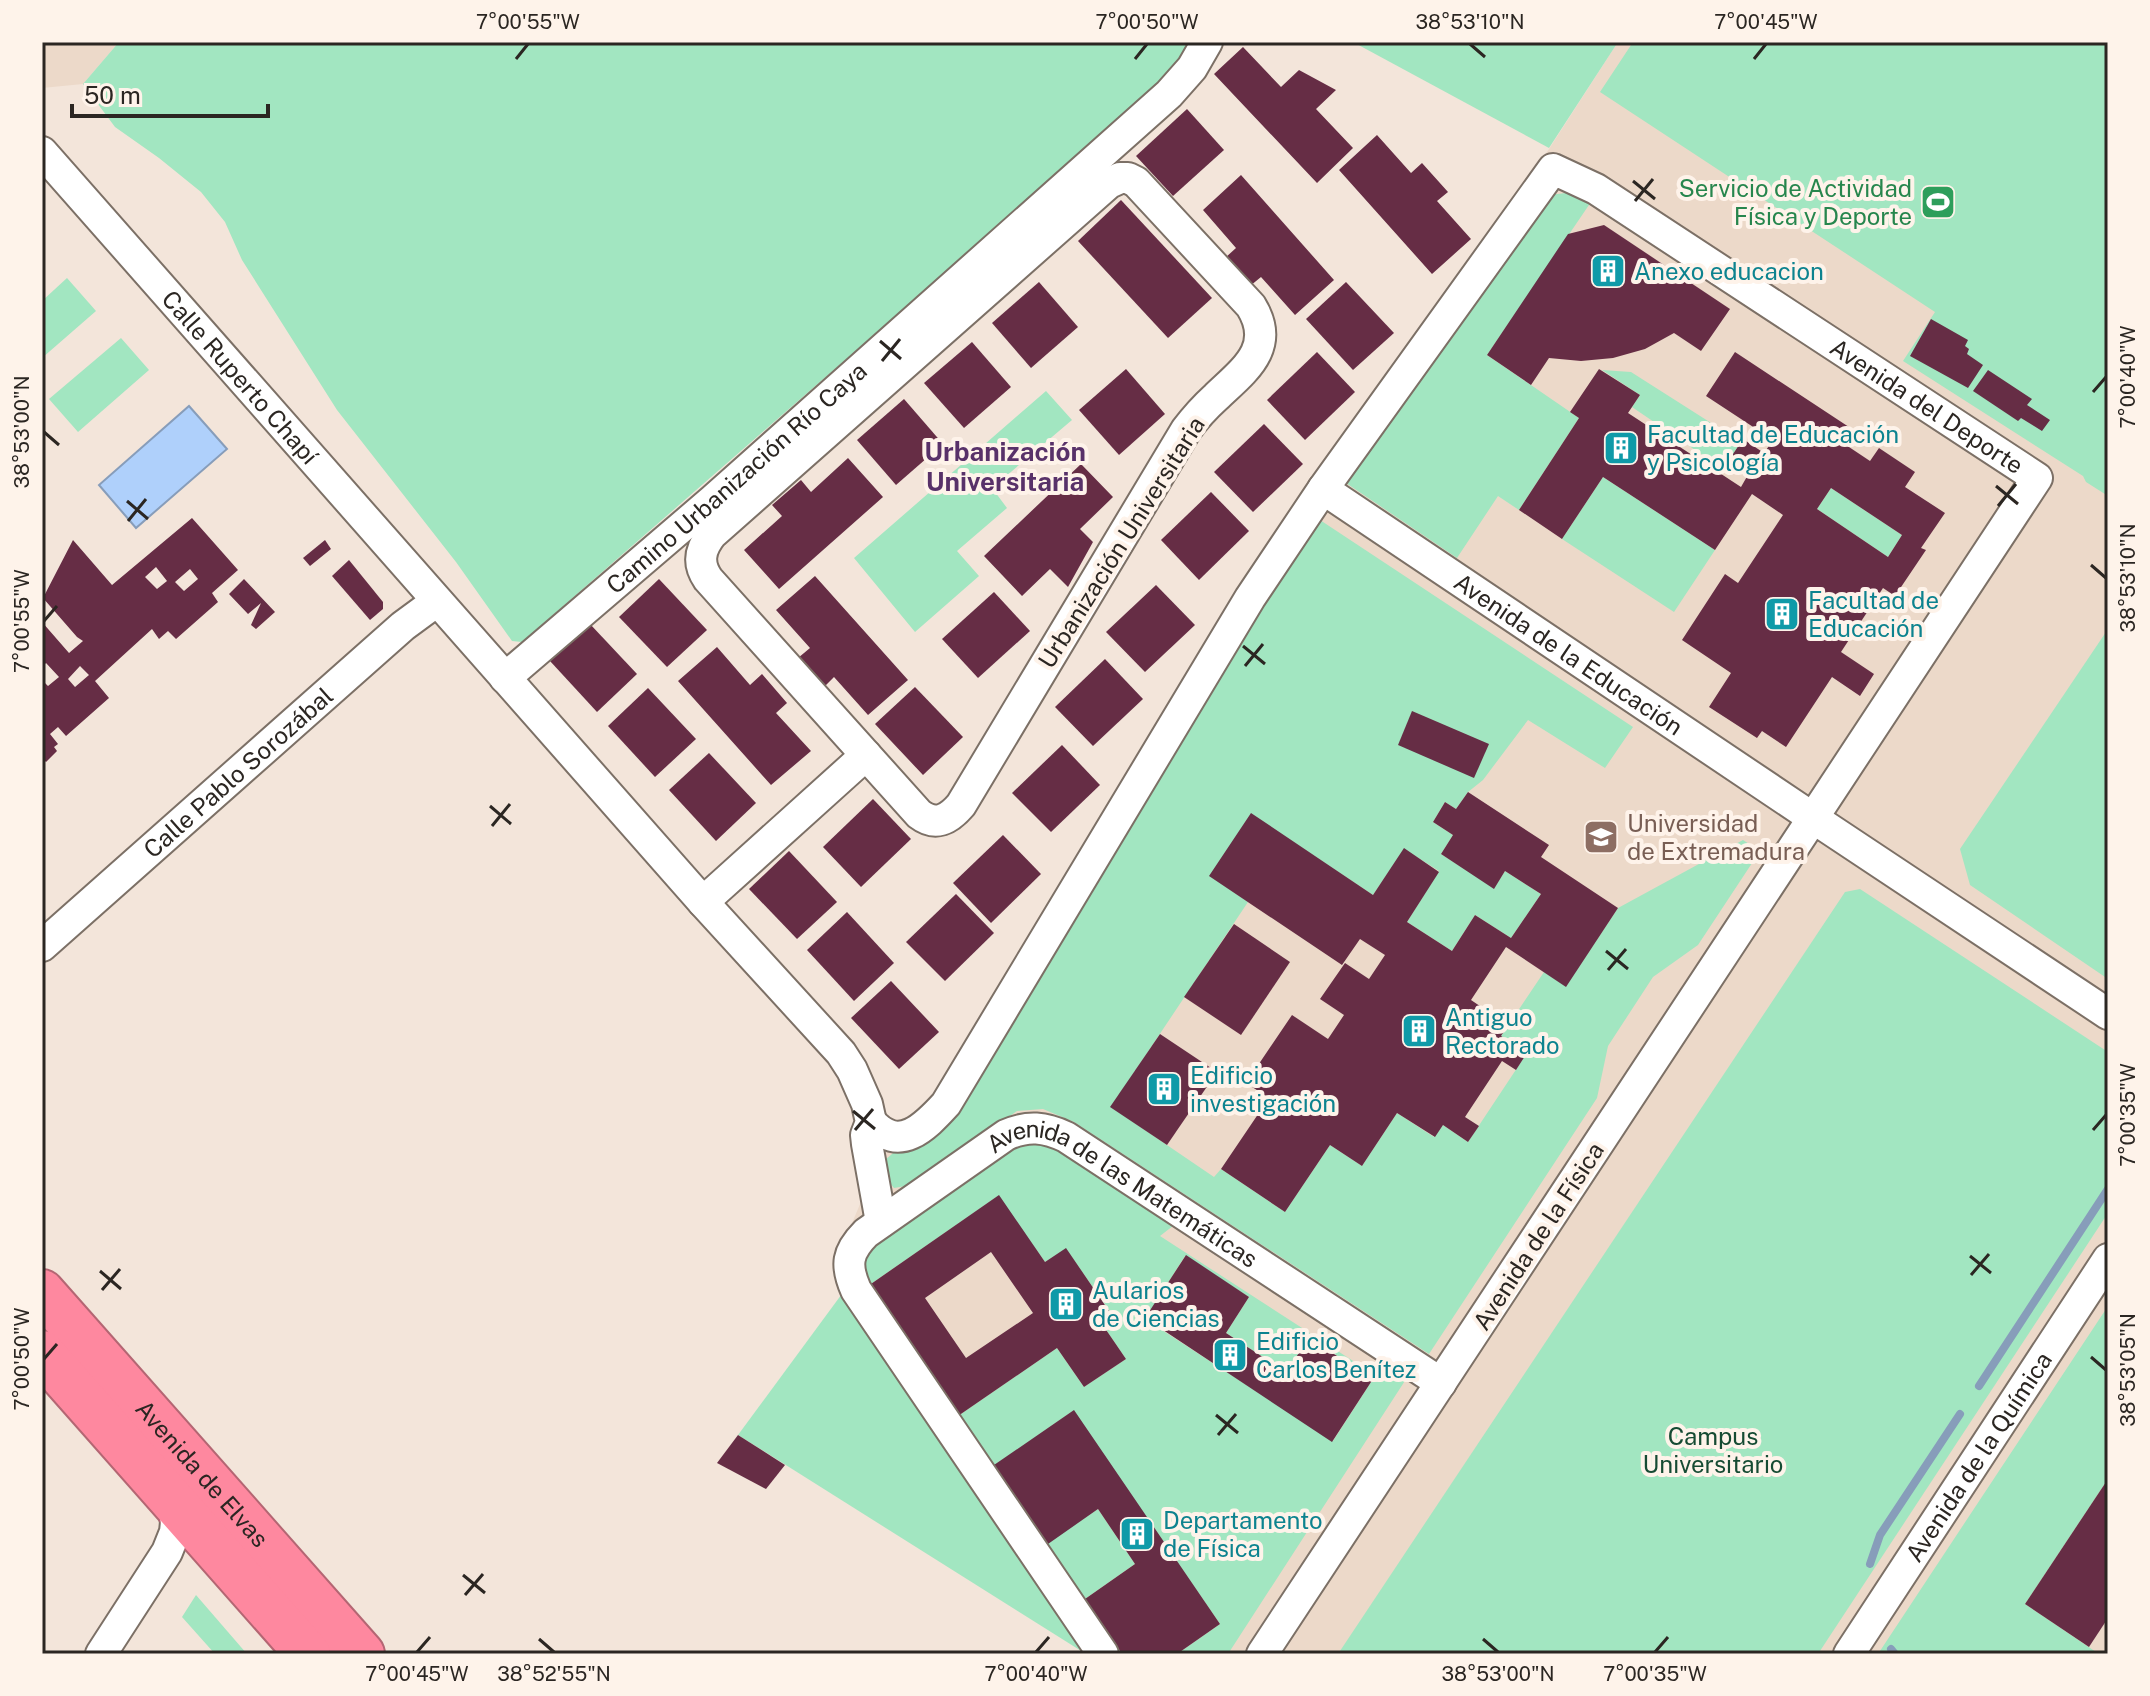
<svg xmlns="http://www.w3.org/2000/svg" width="2150" height="1696" viewBox="0 0 2150 1696" font-family="'Public Sans',sans-serif">
<style>
.built{fill:#ecd9c9}
.green{fill:#a2e6c1;fill-rule:evenodd}
.water{fill:#afd0fb;stroke:#879dba;stroke-width:2}
.lines{fill:none;stroke-linecap:round;stroke-linejoin:round}
.stream{stroke:#879dba;stroke-width:8}
.building{fill:#662d45;fill-rule:evenodd}
.street-casing{stroke:#7c7066;stroke-width:34}
.highway-casing{stroke:#b46673;stroke-width:48}
.street{stroke:#fff;stroke-width:30}
.highway{stroke:#fe889f;stroke-width:44}
.ticks{fill:none;stroke:#2b2622;stroke-width:3}
.labels{text-anchor:middle;dominant-baseline:central;stroke-width:8;stroke-linejoin:round;paint-order:stroke}
.leisure-label{font-size:24px;fill:#27864d;stroke:#fef3ea;text-anchor:end}
.culture-label{font-size:24px;fill:#0d838f;stroke:#fef3ea;text-anchor:start}
.street-label{font-size:24px;fill:#2b2622;stroke:#fef3ea}
.education-label{font-size:24px;fill:#785e54;stroke:#fef3ea;text-anchor:start}
.park-label{font-size:24px;fill:#164b33;stroke:#fef3ea}
.neighbourhood-label{font-size:26px;font-weight:bold;fill:#583169;stroke:#fef3ea}
.neatline{fill:none;stroke:#2b2622;stroke-width:3}
.ticks-label{font-size:20px;text-anchor:middle;fill:#2b2622}
</style>
<rect width="100%" height="100%" fill="#f3e5da"/>
<!-- built -->
<g class="built">
<polygon points="42,42 119,42 83,84 42,88"/>
<polygon points="1618,42 2108,42 2108,1654 1089,1654 1091,1651 834,1266 892,1128 920,1118 1245,582 1549,149"/>
</g>
<!-- green -->
<g class="green">
<polygon points="119,42 1191,42 1178,66 1150,94 522,642 512,641 456,562 337,410 242,260 225,222 201,192 159,158 115,127 83,84"/>
<polygon points="1353,42 1618,42 1549,148"/>
<polygon points="1633,42 2108,42 2108,496 2086,482 2083,476 1903,361 1935,312 1600,92"/>
<polygon points="1566,193 1591,202 1487,355 1579,418 1519,510 1498,496 1457,558 1346,483 1549,195"/>
<polygon points="67,278 96,311 42,358 42,301"/>
<polygon points="121,338 149,370 78,432 49,399"/>
<polygon points="1602,370 1631,372 1741,442 1723,469 1632,407 1640,395"/>
<polygon points="1046,391 1072,420 992,488 1007,508 957,551 979,576 915,632 854,558"/>
<polygon points="1603,477 1715,550 1674,612 1562,539"/>
<polygon points="1831,488 1902,535 1888,557 1817,509"/>
<polygon points="1320,520 1633,727 1605,768 1528,720 1483,780 1468,792 1456,809 1445,802 1433,822 1453,835 1441,854 1494,888 1505,871 1541,894 1511,938 1475,915 1452,951 1407,922 1439,871 1404,849 1373,895 1251,814 1210,876 1248,902 1111,1107 1214,1177 1221,1169 1285,1212 1330,1145 1362,1166 1397,1113 1434,1137 1443,1125 1468,1142 1527,1053 1501,1036 1544,972 1566,986 1618,908 1743,840 1760,851 1698,945 1653,977 1608,1046 1597,1098 1429,1354 1074,1122 1043,1109 1017,1111 912,1185 894,1188 883,1175 885,1160 899,1148 919,1145 971,1092 1114,842 1259,607"/>
<polygon points="2108,629 2108,979 1970,885 1960,849"/>
<polygon points="1860,889 2108,1052 2108,1213 1818,1654 1338,1654 1845,892"/>
<path d="M1016 1138 1048 1140 1178 1222 1160 1236 1381 1379 1391 1361 1410 1373 1228 1654H1177L1220 1624 1073 1411 994 1466 1047 1543 1098 1509 1135 1564 1085 1599 1122 1654H1117L864 1282 859 1266 867 1245ZM998 1196 1045 1262 1066 1249 1109 1310 1098 1318 1126 1359 1084 1387 1057 1348 958 1416 868 1286ZM1185 1256 1249 1297 1226 1333 1286 1372 1310 1338 1373 1379 1333 1441 1145 1319Z"/>
<polygon points="847,1287 1086,1654 738,1435"/>
<polygon points="2108,1306 2108,1479 2025,1604 2099,1654 1878,1654"/>
<polygon points="196,1595 247,1654 215,1654 182,1617"/>
</g>
<!-- water -->
<polygon class="water" points="189,406 227,449 136,528 99,485"/>
<g class="lines">
<!-- stream -->
<g class="stream">
<polyline points="1979,1386 2108,1189"/>
<polyline points="1870,1564 1880,1535 1960,1414"/>
<polyline points="1891,1649 1895,1654"/>
</g>
</g>
<!-- building -->
<g class="building">
<polygon points="1243,47 1281,87 1299,70 1336,90 1316,109 1353,148 1317,183 1214,74"/>
<polygon points="1187,109 1224,150 1173,196 1136,156"/>
<polygon points="1377,135 1411,173 1422,163 1448,192 1437,201 1471,239 1432,274 1339,170"/>
<polygon points="1241,175 1334,280 1295,315 1261,277 1250,286 1225,258 1236,248 1203,210"/>
<polygon points="1121,200 1212,298 1168,338 1078,241"/>
<polygon points="1604,225 1730,309 1701,351 1674,333 1645,349 1613,358 1581,361 1549,358 1531,385 1487,355 1568,234"/>
<polygon points="1039,282 1078,327 1031,368 992,323"/>
<polygon points="1346,282 1394,333 1353,370 1306,319"/>
<polygon points="1931,319 1968,340 1965,346 1969,349 1967,354 1983,365 1968,388 1910,356"/>
<polygon points="972,342 1011,387 964,428 924,383"/>
<polygon points="1317,352 1355,392 1305,440 1267,400"/>
<path d="M1735 352 1855 431 1846 445 1870 461 1879 448 1915 472 1905 487 1945 513 1921 548 1926 550 1895 596 1883 588 1841 652 1874 674 1860 696 1832 677 1786 747 1762 731 1757 738 1709 707 1731 673 1682 640 1725 574 1738 583 1783 515 1752 494 1715 550 1603 477 1562 539 1519 510 1579 418 1570 412 1599 369 1640 395 1628 413 1741 487 1749 473 1729 460 1743 439 1764 453 1773 440 1706 396ZM1831 488 1902 535 1888 557 1817 509Z"/>
<polygon points="1126,369 1165,414 1119,455 1079,410"/>
<polygon points="1988,370 2032,399 2027,405 2050,420 2042,431 2021,418 2018,421 1973,391"/>
<polygon points="904,399 943,444 896,485 857,440"/>
<polygon points="1264,424 1303,464 1253,512 1214,472"/>
<polygon points="848,458 883,497 779,589 744,550 782,516 772,505 801,480 811,492"/>
<polygon points="1081,464 1113,497 1080,529 1093,542 1068,587 1050,569 1022,596 984,556"/>
<polygon points="1211,492 1249,531 1199,580 1161,540"/>
<path d="M192 518 238 570 212 593 218 602 176 639 168 631 159 639 152 629 95 681 109 698 66 736 58 727 50 734 58 744 54 747 57 751 46 762 42 758V680L48 686 59 677 46 663 42 667V622L69 653 83 641 77 637 43 598 73 540 112 585ZM156 567 167 581 157 589 145 577ZM190 569 198 579 184 591 175 582ZM80 666 89 675 75 687 68 679Z"/>
<polygon points="325,540 331,549 310,566 303,558"/>
<polygon points="349,560 383,602 383,609 370,620 332,576"/>
<polygon points="815,576 908,680 868,715 834,677 824,687 798,658 810,648 776,610"/>
<polygon points="244,579 275,612 256,629 251,625 261,603 248,614 229,594"/>
<polygon points="659,579 707,630 667,667 619,617"/>
<polygon points="1156,585 1195,625 1145,672 1106,632"/>
<polygon points="994,592 1030,631 978,678 942,639"/>
<polygon points="590,624 637,674 597,712 550,661"/>
<polygon points="717,647 750,685 762,674 787,703 776,713 811,751 771,785 678,681"/>
<polygon points="1105,659 1143,699 1093,746 1055,707"/>
<polygon points="915,687 963,737 923,775 875,724"/>
<polygon points="648,688 696,739 655,777 608,726"/>
<polygon points="1412,711 1489,744 1474,778 1398,745"/>
<polygon points="1062,745 1100,785 1051,832 1012,793"/>
<polygon points="709,753 756,803 716,841 669,790"/>
<polygon points="1468,792 1549,845 1541,857 1618,908 1566,987 1506,947 1471,1000 1508,1025 1501,1036 1527,1053 1516,1070 1502,1061 1465,1117 1479,1126 1468,1142 1443,1125 1435,1137 1397,1113 1362,1166 1330,1145 1285,1212 1221,1169 1269,1098 1246,1083 1292,1015 1328,1039 1344,1015 1320,999 1345,963 1369,979 1385,955 1360,939 1342,965 1209,876 1251,813 1373,895 1404,848 1439,872 1407,922 1452,951 1475,915 1511,938 1541,894 1505,871 1494,889 1441,854 1453,835 1433,822 1445,802 1456,809"/>
<polygon points="873,799 911,839 861,887 823,847"/>
<polygon points="1003,835 1041,874 991,923 953,883"/>
<polygon points="789,851 837,902 797,939 749,889"/>
<polygon points="956,894 994,933 945,981 906,942"/>
<polygon points="847,912 894,963 854,1001 807,950"/>
<polygon points="1234,924 1290,962 1241,1035 1184,997"/>
<polygon points="891,981 939,1032 899,1069 851,1018"/>
<polygon points="1160,1034 1217,1072 1167,1145 1110,1107"/>
<path d="M999 1195 1045 1262 1066 1248 1109 1311 1098 1318 1126 1359 1084 1387 1057 1348 958 1416 868 1286ZM991 1252 1033 1313 966 1358 925 1298Z"/>
<polygon points="1186,1255 1249,1297 1226,1333 1286,1372 1309,1338 1373,1379 1332,1442 1145,1318"/>
<polygon points="1074,1410 1220,1624 1177,1654 1122,1654 1085,1599 1135,1564 1098,1509 1048,1544 994,1465"/>
<polygon points="738,1435 785,1465 766,1489 717,1463"/>
<polygon points="2108,1479 2108,1618 2089,1647 2025,1604"/>
</g>
<g class="lines">
<!-- street casing -->
<g class="street-casing">
<g id="street">
<path id="s1" d="M42 152 703 902 841 1053 852 1070 867 1104 871 1122 866 1135 867 1144 881 1222"/>
<path d="M1120 178H1128L1136 182 1251 306C1277 348 1243 371 1216 397 1205 407 1195 418 1186 430L961 805C949 819 936 827 919 814L708 579C697 563 700 549 712 534L1109 183Z"/>
<path id="s2" d="M1323 489 1813 818 2108 1014"/>
<path id="s3" d="M505 678 713 500 1169 94 1192 68 1207 42"/>
<polyline points="703,902 866,755"/>
<path id="s4" d="M42 946 403 626 437 601"/>
<path id="s5" d="M871 1122C899 1154 925 1127 946 1104L1250 598 1323 489 1553 169 1596 189 2037 478 1262 1654"/>
<polyline points="101,1654 167,1552 175,1532 176,1522 172,1500"/>
<path id="s6" d="M1103 1654 856 1290C845 1265 847 1252 866 1233L1006 1135C1028 1125 1045 1127 1066 1137L1441 1383"/>
<path id="s7" d="M1849 1654 2108 1259"/>
</g>
</g>
<!-- highway casing -->
<g class="highway-casing">
<g id="highway">
<path id="s8" d="M42 1292 362 1654"/>
<polyline points="42,1353 308,1654"/>
</g>
</g>
<!-- street -->
<use href="#street" class="street"/>
<!-- highway -->
<use href="#highway" class="highway"/>
</g>
<!-- ticks -->
<path class="ticks" d="M1470 44 1485 57M516 59 528 44M1135 59 1147 44M1754 59 1766 44M1633 181 1655 199M1635 201 1653 179M880 341 901 359M882 361 900 339M2093 392 2106 377M44 432 59 445M1996 486 2018 504M127 501 148 519M1998 506 2016 484M128 521 146 499M2091 565 2106 578M44 621 57 606M1243 646 1265 664M1245 666 1263 644M490 806 511 824M492 826 510 804M1606 951 1628 969M1608 970 1626 949M853 1111 875 1129M855 1130 873 1109M2093 1130 2106 1115M1970 1256 1991 1273M100 1271 121 1289M1971 1275 1989 1254M102 1290 120 1269M2091 1357 2106 1370M44 1359 57 1344M1216 1415 1238 1433M1218 1435 1236 1414M463 1575 485 1593M465 1595 483 1574M539 1639 554 1652M1483 1639 1498 1652M417 1652 430 1637M1036 1652 1049 1637M1655 1652 1668 1637"/>
<!-- icons -->
<defs>
<g id="stadium-square" transform="scale(1.8)"><rect x="-9" y="-9" width="18" height="18" rx="4" fill="#2e9e5b" stroke="#fef3ea"/><path d="M0-5a6.5 5 0 1 0 0 10a6.5 5 0 1 0 0-10ZM-3.5-1.8h7v3.6h-7Z" fill="#fff"/></g>
<g id="building-square" transform="scale(1.8)"><rect x="-9" y="-9" width="18" height="18" rx="4" fill="#0f9aa8" stroke="#fef3ea"/><path d="M-4-6H4V6H1V3H-1V6H-4ZM-2.5-4.3h1.7v1.8h-1.7ZM.8-4.3h1.7v1.8H.8ZM-2.5-1h1.7V.8h-1.7ZM.8-1h1.7V.8H.8Z" fill="#fff"/></g>
<g id="university-square" transform="scale(1.8)"><rect x="-9" y="-9" width="18" height="18" rx="4" fill="#8d6e63" stroke="#fef3ea"/><path d="M0-5L7-2L0 1L-7-2ZM-4 1L0 2.5L4 1V4Q0 6-4 4Z" fill="#fff"/></g>
</defs>
<g fill-rule="evenodd">
<use href="#stadium-square" x="1938" y="202"/>
<use href="#building-square" x="1608" y="271"/>
<use href="#building-square" x="1621" y="448"/>
<use href="#building-square" x="1782" y="614"/>
<use href="#university-square" x="1601" y="837"/>
<use href="#building-square" x="1419" y="1031"/>
<use href="#building-square" x="1164" y="1089"/>
<use href="#building-square" x="1066" y="1304"/>
<use href="#building-square" x="1230" y="1355"/>
<use href="#building-square" x="1137" y="1534"/>
</g>
<g class="labels">
<!-- leisure labels -->
<g class="leisure-label">
<text x="1912" y="188">Servicio de Actividad<tspan x="1912" dy="28">Física y Deporte</tspan></text>
</g>
<!-- culture labels -->
<g class="culture-label">
<text x="1634" y="271">Anexo educacion</text>
<text x="1647" y="434">Facultad de Educación<tspan x="1647" dy="28">y Psicología</tspan></text>
<text x="1808" y="600">Facultad de<tspan x="1808" dy="28">Educación</tspan></text>
<text x="1445" y="1017">Antiguo<tspan x="1445" dy="28">Rectorado</tspan></text>
<text x="1190" y="1075">Edificio<tspan x="1190" dy="28">investigación</tspan></text>
<text x="1092" y="1290">Aularios<tspan x="1092" dy="28">de Ciencias</tspan></text>
<text x="1256" y="1341">Edificio<tspan x="1256" dy="28">Carlos Benítez</tspan></text>
<text x="1163" y="1520">Departamento<tspan x="1163" dy="28">de Física</tspan></text>
</g>
<!-- street labels -->
<g class="street-label">
<text stroke="none"><textPath href="#s1" startOffset="300">Calle Ruperto Chapí</textPath></text>
<text stroke="none"><textPath href="#s5" startOffset="1650">Avenida del Deporte</textPath></text>
<text stroke="none"><textPath href="#s3" startOffset="306">Camino Urbanización Río Caya</textPath></text>
<text transform="translate(1121 542) rotate(-58)">Urbanización Universitaria</text>
<text stroke="none"><textPath href="#s2" startOffset="296">Avenida de la Educación</textPath></text>
<text stroke="none"><textPath href="#s4" startOffset="262">Calle Pablo Sorozábal</textPath></text>
<text stroke="none"><textPath href="#s6" startOffset="808">Avenida de las Matemáticas</textPath></text>
<text transform="translate(1538 1236) rotate(-57)">Avenida de la Física</text>
<text stroke="none"><textPath href="#s7" startOffset="236">Avenida de la Química</textPath></text>
<text stroke="none"><textPath href="#s8" startOffset="242">Avenida de Elvas</textPath></text>
</g>
<!-- education labels -->
<g class="education-label">
<text x="1627" y="823">Universidad<tspan x="1627" dy="28">de Extremadura</tspan></text>
</g>
<!-- park labels -->
<g class="park-label">
<text x="1713" y="1436">Campus<tspan x="1713" dy="28">Universitario</tspan></text>
</g>
<!-- neighbourhood labels -->
<g class="neighbourhood-label">
<text x="1005" y="451">Urbanización<tspan x="1005" dy="30">Universitaria</tspan></text>
</g>
</g>
<!-- border -->
<rect width="2150" height="1696" fill="none" stroke="#fef3ea" stroke-width="88"/>
<!-- scale -->
<path d="M72 104v12h196v-12" fill="none" stroke="#2b2622" stroke-width="4"/>
<text x="84" y="104" font-size="24" fill="#2b2622" stroke="#fef3ea" stroke-width="6" paint-order="stroke">50 m</text>
<rect x="44" y="44" width="2062" height="1608" class="neatline"/>
<g class="ticks-label">
<text x="528" y="29">7°00'55"W</text>
<text x="1147" y="29">7°00'50"W</text>
<text x="1470" y="29">38°53'10"N</text>
<text x="1766" y="29">7°00'45"W</text>
<text transform="translate(2128 377) rotate(-90)" y="7">7°00'40"W</text>
<text transform="translate(22 432) rotate(-90)" y="7">38°53'00"N</text>
<text transform="translate(2128 578) rotate(-90)" y="7">38°53'10"N</text>
<text transform="translate(22 621) rotate(-90)" y="7">7°00'55"W</text>
<text transform="translate(2128 1115) rotate(-90)" y="7">7°00'35"W</text>
<text transform="translate(22 1359) rotate(-90)" y="7">7°00'50"W</text>
<text transform="translate(2128 1370) rotate(-90)" y="7">38°53'05"N</text>
<text x="417" y="1681">7°00'45"W</text>
<text x="554" y="1681">38°52'55"N</text>
<text x="1036" y="1681">7°00'40"W</text>
<text x="1498" y="1681">38°53'00"N</text>
<text x="1655" y="1681">7°00'35"W</text>
</g>
</svg>
